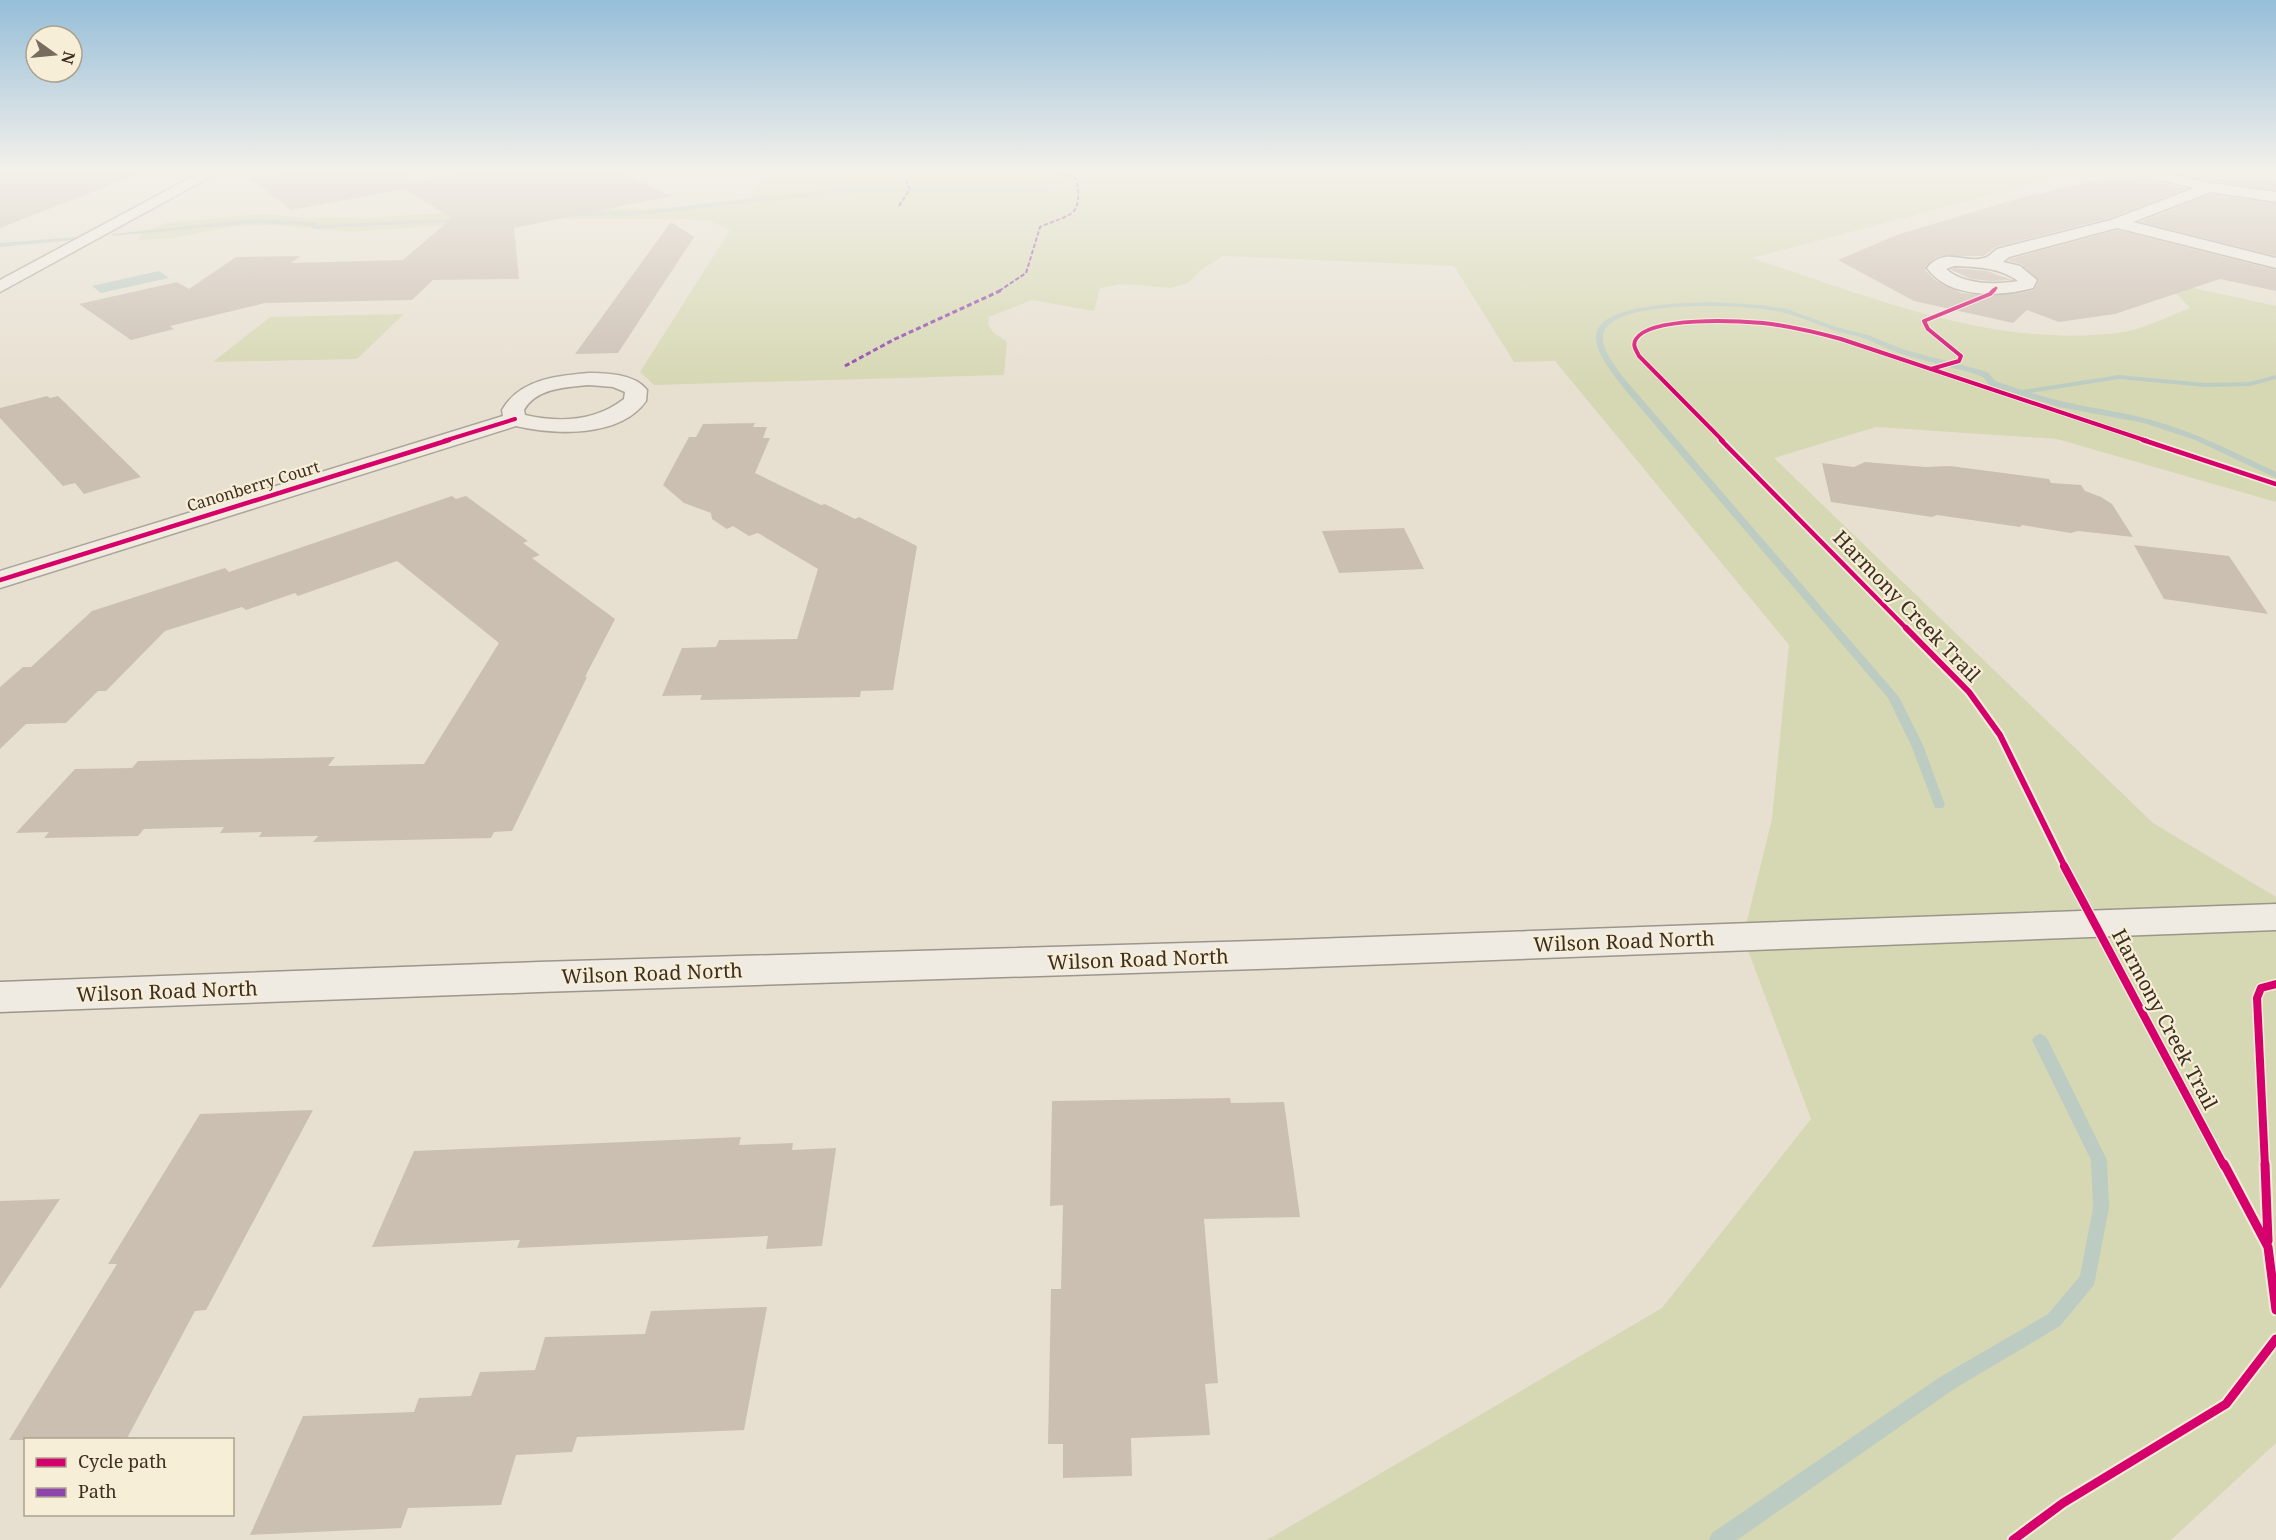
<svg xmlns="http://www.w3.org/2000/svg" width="2276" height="1540" viewBox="0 0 2276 1540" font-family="'Noto Serif',serif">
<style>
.green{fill:#d6d7b3}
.water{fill:#bcccc2}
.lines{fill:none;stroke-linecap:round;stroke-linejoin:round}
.stream{fill:#bcccc2;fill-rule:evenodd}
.building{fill:#cbbfb2}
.minor-casing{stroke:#ada599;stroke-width:3}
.secondary-casing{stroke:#9c958a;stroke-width:3}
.minor{fill:#efebe3;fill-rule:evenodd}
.secondary{fill:#efebe3;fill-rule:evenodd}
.quiet-far1{stroke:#8e44ad;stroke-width:2;stroke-dasharray:4.5 2;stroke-linecap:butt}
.quiet{stroke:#8e44ad;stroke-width:3;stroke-dasharray:5 3;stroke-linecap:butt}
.cycleway-far5-casing{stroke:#f7eed8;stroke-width:4.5}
.cycleway-far4-casing{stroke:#f7eed8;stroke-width:6}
.cycleway-far3-casing{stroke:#f7eed8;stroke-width:8}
.cycleway-far2-casing{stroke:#f7eed8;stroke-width:10}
.cycleway-far1-casing{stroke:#f7eed8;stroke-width:11}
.cycleway-casing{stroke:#f7eed8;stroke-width:13}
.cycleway-far5{stroke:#d6006c;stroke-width:3}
.cycleway-far4{stroke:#d6006c;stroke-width:4}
.cycleway-far3{stroke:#d6006c;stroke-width:4.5}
.cycleway-far2{stroke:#d6006c;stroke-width:6}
.cycleway-far1{stroke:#d6006c;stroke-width:8}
.cycleway{stroke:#d6006c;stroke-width:9}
.labels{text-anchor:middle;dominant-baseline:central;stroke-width:4.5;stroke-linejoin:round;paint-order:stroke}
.far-street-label{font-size:16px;fill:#3d2e20;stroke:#f7eed8}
.street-label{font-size:20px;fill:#3d2e20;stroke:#f7eed8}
</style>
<rect width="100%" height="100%" fill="#e7e0d1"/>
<!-- green -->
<g class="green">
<path d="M767 171H2115L2118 172H2079L1752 258C1868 296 1991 348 2117 333 2139 331 2169 316 2190 308L2165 282 2276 306V502L2057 439 1876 427 1774 458 2153 823 2276 897V1443L2171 1540H1267L1662 1308 1811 1119 1743 937 1772 819 1789 645 1555 361 1514 362 1454 266 1223 256 1200 271 1188 283 1171 288 1121 284 1100 288 1094 311 1032 300 989 317 988 325 994 333 1007 342 1004 375 654 385 640 372 730 230 712 222 685 219H535L349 232 270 225 235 226 173 238 140 240 137 237 165 223 262 214 310 218H370L482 210 668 208 750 198Z"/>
<polygon points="404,314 357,359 213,362 270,317"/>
</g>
<!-- water -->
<polygon class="water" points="159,271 169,278 101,293 92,286"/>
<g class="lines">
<!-- stream -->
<g class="stream">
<polygon points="866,188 1047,188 1050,190 1047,192 866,192 819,195 639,215 569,216 566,214 569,212 639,211 819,191"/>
<polygon points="467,218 465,221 314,229 311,227 312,226 255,223 114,236 111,234 255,219 316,222 318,225"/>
<polygon points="76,237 74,240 0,247 0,243"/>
<path d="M1711 302 1762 305 1787 309 1836 327 1868 335 1905 350 1981 370 1989 373 1995 381 2022 390 2119 375 2205 383 2250 382 2276 375V379L2250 386 2205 387 2119 379 2031 393C2071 406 2109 409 2148 419 2193 431 2234 452 2276 472V478L2195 440 2144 423 2059 407 1989 385 1983 377 1975 374C1949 366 1922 361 1896 352 1885 348 1874 342 1863 338 1851 334 1839 333 1828 328 1812 323 1797 315 1780 312 1751 305 1611 297 1603 335 1601 349 1615 365 1622 376L1899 697 1923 745 1945 805 1943 808H1935L1911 745 1888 698 1626 391C1615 376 1598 358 1596 339 1593 303 1687 303 1711 302Z"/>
<polygon points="2040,1034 2045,1036 2048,1040 2107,1160 2109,1208 2094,1285 2060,1326 1954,1389 1737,1540 1709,1540 1712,1533 1940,1377 2048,1314 2080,1276 2093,1208 2091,1160 2032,1040 2035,1036"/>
</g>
</g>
<!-- building -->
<g class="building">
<polygon points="297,171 409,171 410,182 473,171 617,171 671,196 514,228 519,279 433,280 412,300 265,303 170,326 174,329 131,340 79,304 177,282 189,289 236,257 300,256 291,263 403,260 452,218 404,189 291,210 250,179"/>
<polygon points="133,172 133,176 0,228 0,174"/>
<polygon points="2109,178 2144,179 2186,189 2110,218 1996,247 1983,256 1940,256 1932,260 1925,270 1935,280 1961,293 1991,296 2021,293 2034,290 2039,280 2021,264 2008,261 2010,259 2117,230 2276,270 2276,291 2220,279 2115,314 2059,322 2027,310 2013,323 1914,301 1838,260 1897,235 2020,198"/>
<polygon points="2203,179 2276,180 2276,190 2210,181"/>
<polygon points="2211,194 2276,204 2276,256 2140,222"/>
<polygon points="671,222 694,237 618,353 575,354"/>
<polygon points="1954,268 1987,271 2012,280 1990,281 1971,279 1951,270"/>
<polygon points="47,396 50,398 58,396 141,477 84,494 75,483 63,486 0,418 0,408"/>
<polygon points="755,423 753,427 767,427 763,438 770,438 755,473 821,505 825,504 855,519 859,517 917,546 893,690 861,691 860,697 700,700 702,695 662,696 682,648 716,647 719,640 797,639 818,569 758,533 749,536 733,526 727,529 712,519 711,513 684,503 663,485 689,437 696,437 703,424"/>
<polygon points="1865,462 1925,467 1950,466 2049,479 2051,483 2081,485 2085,491 2101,497 2112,504 2133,537 2078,531 2071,533 2022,525 2020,527 1937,515 1932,517 1831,502 1822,463 1854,467"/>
<polygon points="452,496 456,499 466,496 528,541 523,543 540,555 532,558 615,619 585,677 587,677 512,831 494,832 491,838 313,842 318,836 259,837 262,832 220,833 224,827 144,829 138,836 44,838 49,832 16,833 75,769 132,768 138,761 335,757 328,766 424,764 499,643 397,561 298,596 295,593 246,610 242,607 165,631 106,691 98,691 66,723 26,724 0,749 0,687 23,667 31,667 92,611 225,568 229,572"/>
<polygon points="1404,528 1424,569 1339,573 1322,531"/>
<polygon points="2134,545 2229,556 2268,614 2164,599"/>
<polygon points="1230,1098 1231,1103 1284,1102 1300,1217 1204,1219 1218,1383 1205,1384 1210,1435 1131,1438 1132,1476 1063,1478 1063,1444 1048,1444 1051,1289 1061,1289 1063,1205 1050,1206 1052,1101"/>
<polygon points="313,1110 206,1310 195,1311 126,1440 9,1440 117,1264 108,1264 200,1114"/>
<polygon points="741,1137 739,1145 793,1143 792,1150 836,1148 822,1246 766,1249 768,1236 517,1248 520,1240 372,1247 414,1151"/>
<polygon points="60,1199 0,1289 0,1201"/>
<polygon points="767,1307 744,1430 577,1437 572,1452 516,1455 501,1505 408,1508 401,1528 250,1535 303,1416 414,1412 419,1398 471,1396 480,1372 535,1370 545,1337 645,1334 651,1311"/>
</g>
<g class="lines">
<!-- minor casing -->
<g class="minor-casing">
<g id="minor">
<polygon points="203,171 221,171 0,292 0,280"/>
<path d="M2131 171H2157L2210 183 2276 192V202L2211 192 2133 222 2276 258V268L2117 228 2009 257 2003 262 2020 266 2037 280 2033 288C2001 297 1949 299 1927 268 1944 246 1965 264 1984 258 1989 257 1993 252 1997 249L2111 220 2194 188 2133 174ZM1954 266C1977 267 1999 267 2018 281 1995 285 1964 285 1946 269Z"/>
<path d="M589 373C607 373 635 374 647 390L646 401C620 438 555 435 516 426L0 588V571L503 416 502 410C520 379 556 376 589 373ZM589 385 613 387 625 392 624 399C596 421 560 423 525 415L524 410C536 388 567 387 589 385Z"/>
</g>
</g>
<!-- secondary casing -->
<g class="secondary-casing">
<polygon id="secondary" points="2276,904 2276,930 1286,968 539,992 0,1012 0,982 539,962 1286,940"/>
</g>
<!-- minor -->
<use href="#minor" class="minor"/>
<!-- secondary -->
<use href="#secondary" class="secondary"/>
<!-- quiet-far1 -->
<g class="quiet-far1">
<polyline points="899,206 910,189 906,181"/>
<path d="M999 291 1026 273 1040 227C1072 213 1082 218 1077 180L1070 175 1049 171"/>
</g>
<!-- quiet -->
<polyline class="quiet" points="845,366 895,339 1002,290"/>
<!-- cycleway-far5 casing -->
<g class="cycleway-far5-casing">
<polyline id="cycleway-far5" points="1993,291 1996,288"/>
</g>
<!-- cycleway-far4 casing -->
<g class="cycleway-far4-casing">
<g id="cycleway-far4">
<polyline points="1931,369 1959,361 1961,356 1928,329 1924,321 1990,294 1994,290"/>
<polyline points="444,441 515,419"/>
<path d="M1723 441 1639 356C1636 350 1632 345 1636 339 1651 316 1738 321 1763 323 1790 326 1815 332 1841 339L2147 441"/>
</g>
</g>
<!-- cycleway-far3 casing -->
<g class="cycleway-far3-casing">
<g id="cycleway-far3">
<polyline points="1721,440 1908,630"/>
<polyline points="2143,440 2276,484"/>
<polyline points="0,580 449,440"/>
</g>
</g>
<!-- cycleway-far2 casing -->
<g class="cycleway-far2-casing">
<polyline id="cycleway-far2" points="1906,628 1969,692 2000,735 2065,867"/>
</g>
<!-- cycleway-far1 casing -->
<g class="cycleway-far1-casing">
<g id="cycleway-far1">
<polyline points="2064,866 2224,1166"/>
<polyline points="2265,1166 2257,998 2261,988 2276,984"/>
</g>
</g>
<!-- cycleway casing -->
<g class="cycleway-casing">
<g id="cycleway">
<polyline points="2224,1164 2268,1247 2276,1310"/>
<polyline points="2265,1164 2268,1241"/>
<polyline points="2013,1540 2063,1503 2226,1404 2276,1339"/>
</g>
</g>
<!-- cycleway-far5 -->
<use href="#cycleway-far5" class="cycleway-far5"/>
<!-- cycleway-far4 -->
<use href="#cycleway-far4" class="cycleway-far4"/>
<!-- cycleway-far3 -->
<use href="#cycleway-far3" class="cycleway-far3"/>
<!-- cycleway-far2 -->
<use href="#cycleway-far2" class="cycleway-far2"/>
<!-- cycleway-far1 -->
<use href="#cycleway-far1" class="cycleway-far1"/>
<!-- cycleway -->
<use href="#cycleway" class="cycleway"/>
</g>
<!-- sky -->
<linearGradient id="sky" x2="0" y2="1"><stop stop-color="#96bed9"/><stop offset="0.44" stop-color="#f4f1ea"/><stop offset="1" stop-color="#f4f1ea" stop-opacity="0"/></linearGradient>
<rect width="2276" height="387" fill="url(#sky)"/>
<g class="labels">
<!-- far-street labels -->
<g class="far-street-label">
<text transform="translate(253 486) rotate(-17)">Canonberry Court</text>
</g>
<!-- street labels -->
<g class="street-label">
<text transform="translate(1907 606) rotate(46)">Harmony Creek Trail</text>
<text transform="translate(1624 941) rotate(-2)">Wilson Road North</text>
<text transform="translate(1138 959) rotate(-2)">Wilson Road North</text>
<text transform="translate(652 973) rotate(-2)">Wilson Road North</text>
<text transform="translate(167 991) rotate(-2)">Wilson Road North</text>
<text transform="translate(2165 1019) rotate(62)">Harmony Creek Trail</text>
</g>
</g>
<!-- legend -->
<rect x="24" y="1438" width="210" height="78" fill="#f7eed8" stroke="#ada18e" stroke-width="1.5"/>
<rect x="36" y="1458" width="30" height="9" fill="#d6006c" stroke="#ada18e" stroke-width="1.5"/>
<text x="78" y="1468" font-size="18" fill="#3d2e20">Cycle path</text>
<rect x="36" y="1488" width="30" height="9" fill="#8e44ad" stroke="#ada18e" stroke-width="1.5"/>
<text x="78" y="1498" font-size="18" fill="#3d2e20">Path</text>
<!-- north arrow -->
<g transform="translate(54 54) rotate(105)"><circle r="28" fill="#f7eed8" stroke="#ada18e" stroke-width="1.5"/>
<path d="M0-4.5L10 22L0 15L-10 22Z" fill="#786c5e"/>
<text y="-9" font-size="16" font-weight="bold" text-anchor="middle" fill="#3d2e20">N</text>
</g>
</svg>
